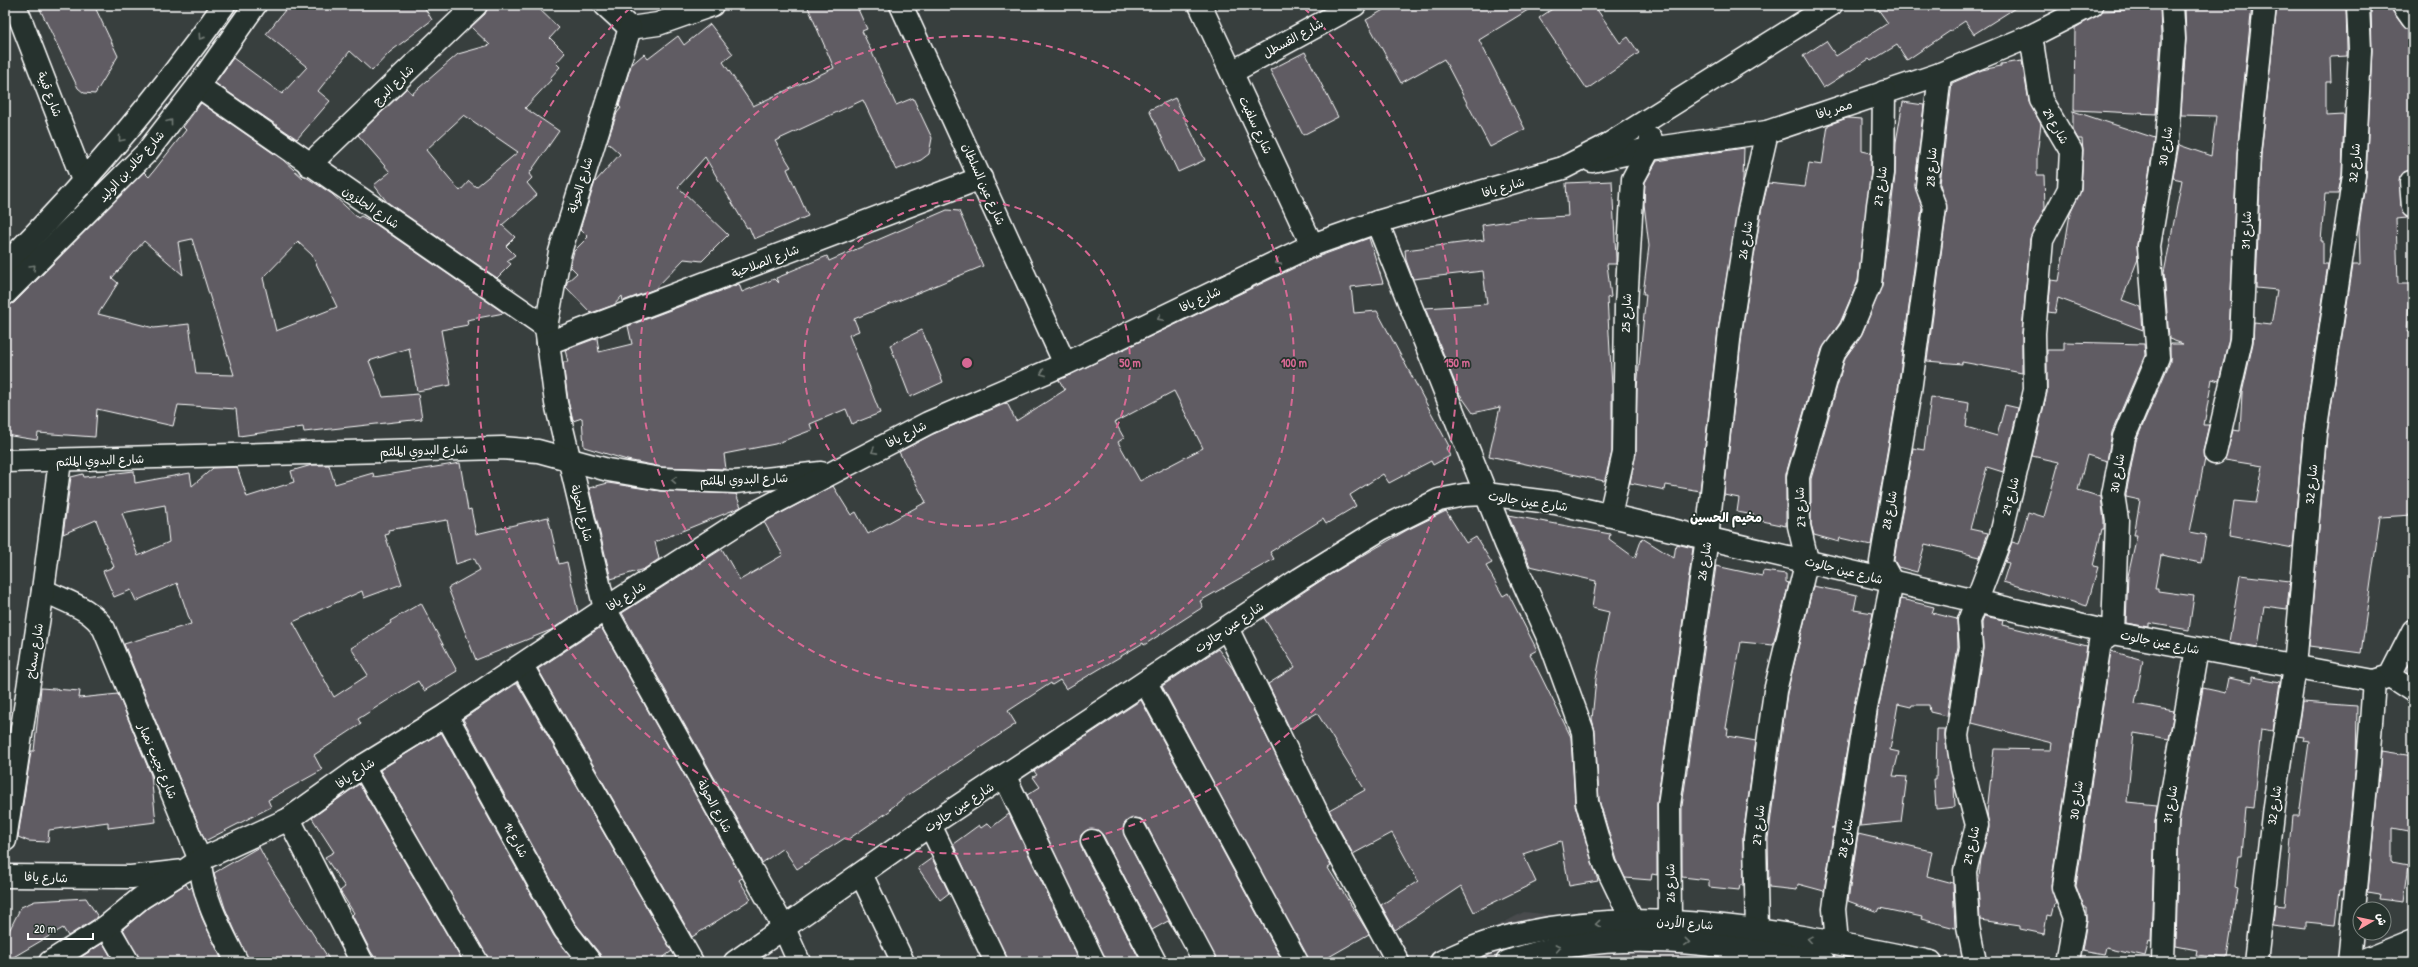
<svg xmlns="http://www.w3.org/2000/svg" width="2418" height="967" viewBox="0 0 2418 967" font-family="'Patrick Hand','Playpen Sans Arabic',sans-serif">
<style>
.built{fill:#484b4d}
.building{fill:#615b64;stroke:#fff;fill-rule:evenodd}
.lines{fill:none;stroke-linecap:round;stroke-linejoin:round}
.minor-casing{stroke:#fff;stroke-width:25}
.major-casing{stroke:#fff;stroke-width:25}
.highway-casing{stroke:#fff;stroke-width:25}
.minor{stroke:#26332d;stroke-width:22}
.major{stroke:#26332d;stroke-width:22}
.highway{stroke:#26332d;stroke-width:22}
.oneway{stroke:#727a76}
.ring{fill:none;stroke:#d76994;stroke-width:2;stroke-dasharray:7 5}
.labels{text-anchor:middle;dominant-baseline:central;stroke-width:3.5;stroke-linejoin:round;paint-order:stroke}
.street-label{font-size:12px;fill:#fff;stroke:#26332d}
.neighbourhood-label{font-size:13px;font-weight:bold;fill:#fff;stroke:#26332d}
.centre{fill:#d76994;stroke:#26332d;stroke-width:2}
.ring-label{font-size:12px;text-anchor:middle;font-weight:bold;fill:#d76994;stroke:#26332d;stroke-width:3.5;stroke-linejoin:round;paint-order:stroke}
</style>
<rect width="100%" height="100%" fill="#383f3e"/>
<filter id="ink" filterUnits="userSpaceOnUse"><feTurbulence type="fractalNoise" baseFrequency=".025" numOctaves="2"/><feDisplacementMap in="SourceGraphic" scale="8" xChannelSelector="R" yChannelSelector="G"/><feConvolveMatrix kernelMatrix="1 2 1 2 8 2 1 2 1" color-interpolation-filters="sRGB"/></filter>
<g filter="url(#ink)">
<!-- built -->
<polygon class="built" points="1524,912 1686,928 1831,962 1428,962"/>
<!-- building -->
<g class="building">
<polygon points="38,5 94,5 118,56 95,94 84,93 78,88"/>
<polygon points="289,5 423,5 432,20 390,52 372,71 350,51 318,91 330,101 297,139 215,83 233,58 282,94 307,67 266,34"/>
<path d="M488 5H535L559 28 550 38 565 53 556 63 560 67 550 78 551 80 525 108 559 131 529 174 532 178 527 183 537 195 502 225 515 237 506 246 515 255 507 261 511 264 497 278 387 202 374 185 390 172 358 135 407 88 412 94 458 54 490 45 471 27 485 14ZM464 115 518 152 476 187 469 181 460 191 426 150Z"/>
<polygon points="807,5 856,5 867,29 862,31 896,105 913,98 932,138 929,154 921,160 896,170 863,100 775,141 791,167 787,169 808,216 754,239 749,227 747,228 705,157 678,187 728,235 702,261 684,259 655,289 623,301 622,296 614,305 591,313 566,287 567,282 577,273 570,266 574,251 588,237 580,229 595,182 620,154 607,142 617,113 621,108 619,106 631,65 644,54 648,59 678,36 684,45 710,24 733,54 723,62 753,106 834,68"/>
<polygon points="1392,5 1536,5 1479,40 1525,129 1490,147 1444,59 1401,83 1366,20"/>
<polygon points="1558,5 1594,5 1620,43 1628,37 1639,53 1587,89 1539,18"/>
<polygon points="1875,5 2020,5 1974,34 1965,21 1907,60 1897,45 1871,61 1869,59 1823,88 1803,56 1826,41 1836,56 1888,23"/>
<polygon points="2127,5 2160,5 2161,39 2156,114 2074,110 2075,28 2103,11 2127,10"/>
<polygon points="2185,5 2252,5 2237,152 2229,338 2219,381 2212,379 2204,425 2209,425 2203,450 2205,459 2190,532 2206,535 2201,563 2161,555 2155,588 2158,588 2158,591 2194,596 2189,630 2149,623 2149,627 2126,623 2128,576 2137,535 2134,535 2140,500 2126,497 2126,494 2136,441 2170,362 2170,344 2183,344 2169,339 2164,273 2182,180 2173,178 2179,145 2211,156 2216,116 2181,115 2186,40"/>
<polygon points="2277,5 2346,5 2347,50 2347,56 2330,57 2331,82 2326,82 2326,116 2344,115 2342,174 2338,194 2325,194 2321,241 2323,241 2323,264 2328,264 2303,431 2293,548 2229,536 2234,501 2256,503 2263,466 2225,460 2233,430 2240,431 2242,393 2253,343 2254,323 2271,325 2277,290 2256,288 2261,154"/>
<polygon points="2371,5 2391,5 2393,12 2403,26 2413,31 2413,170 2404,172 2400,177 2401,208 2407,218 2396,219 2398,284 2410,284 2407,332 2413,331 2413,515 2380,517 2361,653 2309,646 2327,434 2353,265 2360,265 2359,227 2366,176 2372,51"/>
<polygon points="1305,52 1338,117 1303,135 1270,70"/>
<polygon points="2022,61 2029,102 2041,124 2037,154 2037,175 2044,175 2045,208 2030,239 2022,332 2022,373 1962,362 1962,364 1927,361 1947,209 1940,184 1952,83 1982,70 2001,66 2001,64"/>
<polygon points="1175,98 1205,160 1178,172 1149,110"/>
<polygon points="1903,102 1924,105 1915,185 1922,208 1898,389 1871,545 1840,538 1839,542 1814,535 1811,524 1811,479 1845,358 1862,334 1882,285 1895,175 1896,142"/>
<path d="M201 103 283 160 304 179 306 177 332 194 358 218 361 216 374 223 504 313 467 320 468 325 441 330 451 385 417 391 409 348 369 361 383 397 418 394 422 419 304 432 303 427 239 436 236 409 178 405 173 426 97 409 95 437 38 433 37 440 5 435 6 306 14 303 144 172 149 177 186 130 183 127ZM192 239 234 375 196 374 189 324 154 328 98 314 118 283 112 278 144 241 183 275 178 242ZM298 242 312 255 337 307 276 331 263 278Z"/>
<polygon points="2073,111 2155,138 2137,244 2138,259 2122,300 2141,307 2143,330 2058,298 2055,313 2048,312 2051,280 2059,281 2070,214 2081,190 2083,151 2082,139 2078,139 2073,130"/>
<polygon points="1847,118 1862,119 1862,151 1871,153 1871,172 1858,281 1840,323 1822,349 1786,474 1786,526 1753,519 1754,515 1737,512 1739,498 1724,495 1742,333 1761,212 1768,183 1805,187 1809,163 1822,165 1828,125"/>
<polygon points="1744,148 1743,179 1718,329 1700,491 1666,485 1665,490 1630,483 1636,453 1637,388 1646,294 1643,294 1649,246 1644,204 1645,182 1657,161"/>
<polygon points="1612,181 1616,258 1616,264 1607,264 1611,297 1607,298 1612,387 1612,452 1605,479 1604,481 1489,456 1500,407 1473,413 1459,393 1425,308 1487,304 1483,271 1413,279 1406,260 1405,250 1484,240 1482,225 1531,218 1568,216 1566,183"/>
<polygon points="947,210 959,211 983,266 854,319 859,331 849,335 880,413 852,424 846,409 810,424 812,430 775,444 724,454 726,469 662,467 627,460 584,447 582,418 573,421 568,401 563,362 568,362 565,350 597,338 599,352 632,344 628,326 739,284 742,292 774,279 778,283 776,278 789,273 786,273 827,256 829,261"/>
<path d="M1369 238 1383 283 1351 287 1354 313 1377 311 1449 446 1446 448 1450 456 1433 465 1431 461 1389 483 1383 474 1350 495 1356 506 1326 524 1323 519 1270 552 1274 559 1200 601 1203 607 1144 645 1143 643 1066 689 1060 680 1052 685 1051 683 1008 711 1016 724 905 797 890 809 891 810 847 840 845 838 797 869 783 848 762 863 622 613 722 549 740 580 783 555 764 522 833 486 851 515 856 512 868 534 926 502 899 452 933 434 1007 403 1016 421 1065 390 1059 380 1317 257ZM1174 391 1203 448 1140 481 1118 442 1124 438 1115 422Z"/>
<polygon points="922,330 943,382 910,397 890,345"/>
<polygon points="2064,342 2144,344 2145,355 2112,432 2107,461 2087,455 2078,490 2101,497 2104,521 2104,529 2102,529 2093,566 2098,567 2087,606 2003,582 2009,563 2005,562 2012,542 2019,544 2028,512 2044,517 2059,462 2032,456 2047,393 2047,350 2064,350"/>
<polygon points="1931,397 1969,403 1966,427 1997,436 2005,405 2018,408 2003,472 1987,467 1970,529 1988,533 1980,557 1925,544 1917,572 1898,567 1894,560 1913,448 1924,450"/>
<path d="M460 463 468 510 471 509 476 534 548 517 559 564 567 562 578 612 551 630 476 660 448 588 480 570 474 558 456 564 447 520 388 530 389 534 385 535 402 584 364 598 362 591 293 622 334 697 368 675 351 648 391 623 390 621 421 603 457 671 424 691 418 681 358 719 361 724 314 755 322 770 268 800 271 807 205 841 124 644 191 624 177 583 136 601 131 590 114 597 103 571 114 567 96 520 63 534 71 477 83 474 84 477 134 471 135 483 190 473 192 486 213 468 237 467 247 497 294 482 291 471 312 465H329L335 484 373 473 374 477ZM165 505 169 542 138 556 122 513Z"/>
<polygon points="608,483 660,491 736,494 741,507 655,542 659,559 644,569 611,579 589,488"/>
<polygon points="1446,511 1466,543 1476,537 1492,563 1486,566 1503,596 1508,593 1537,650 1530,654 1571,737 1575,805 1598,881 1569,886 1561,841 1523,854 1536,882 1474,912 1461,886 1395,930 1381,905 1418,881 1392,833 1353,854 1329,810 1365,790 1317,713 1290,729 1268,684 1295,667 1264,618 1331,574 1407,530"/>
<polygon points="1508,515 1610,534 1609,539 1635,558 1642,538 1674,558 1676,544 1693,548 1657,803 1657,875 1652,874 1651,880 1625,878 1617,860 1599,800 1595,731 1592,719 1596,679 1609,612 1592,608 1596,581 1530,566"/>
<polygon points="1716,566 1762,576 1763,571 1786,574 1786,582 1789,583 1773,645 1741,642 1726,728 1728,729 1727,736 1756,741 1743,836 1744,885 1740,885 1739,890 1709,887 1709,880 1682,877 1682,806"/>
<polygon points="2240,575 2290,581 2287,609 2264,606 2258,647 2229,642"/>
<polygon points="1813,586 1857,595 1854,610 1873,613 1854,706 1834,827 1831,828 1834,828 1824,891 1798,884 1797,890 1769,887 1768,839 1787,693"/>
<polygon points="1901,599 1934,607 1932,613 1957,619 1958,646 1947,716 1930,712 1929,705 1912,705 1911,707 1898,704 1890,750 1899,752 1893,776 1907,777 1901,822 1860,826 1878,710"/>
<polygon points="1984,616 2003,620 2002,625 2087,646 2051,885 2056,904 2054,904 2051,916 2047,915 2044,934 2020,929 2020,926 1980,920 1978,884 1981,859 1989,828 1987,812 1994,749 2051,750 2052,743 1972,723 1983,649 1982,623"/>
<polygon points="601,627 742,878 739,880 751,899 692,937 538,669"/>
<polygon points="1218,649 1233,669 1331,866 1328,868 1369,934 1320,962 1309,962 1162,686"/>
<polygon points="2111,651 2143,660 2135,704 2174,711 2169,739 2134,733 2127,802 2157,805 2155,822 2151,942 2149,941 2145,956 2106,947 2104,955 2082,951 2087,920 2087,908 2084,908 2076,886"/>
<polygon points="2252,677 2280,682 2273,731 2261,729 2253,808 2246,807 2242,856 2239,856 2235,887 2238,888 2227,958 2196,955 2197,950 2176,946 2179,823 2203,688 2226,693 2229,678 2252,683"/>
<polygon points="517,683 672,951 657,962 602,962 600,954 575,923 463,719"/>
<polygon points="41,688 80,691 79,698 118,694 151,775 156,822 108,828 108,822 49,830 48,842 28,841 18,837 31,751 34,751"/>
<polygon points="1141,700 1283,962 1217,962 1146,824 1141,819 1135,818 1124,824 1124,835 1176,934 1168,921 1152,930 1103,835 1098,830 1087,830 1081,835 1081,847 1141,962 1106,962 1027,795 1040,787 1033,777 1037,775 1034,771"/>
<polygon points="2302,702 2357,706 2356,763 2343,889 2340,889 2336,925 2306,922 2306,929 2273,925 2275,905 2285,906 2293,816 2299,816 2309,742 2303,741 2304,737 2297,736"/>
<polygon points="1937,729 1945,729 1945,738 1954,786 1955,807 1936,809 1934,779 1936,779"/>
<polygon points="441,732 554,936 574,962 489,962 380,770"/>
<polygon points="2381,751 2413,756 2413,832 2392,828 2392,862 2408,865 2403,902 2379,899 2380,894 2368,892"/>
<polygon points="359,784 463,962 378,962 371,952 352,915 354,913 340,891 345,887 325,857 334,852 312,818"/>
<polygon points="1009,814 1080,962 1008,962 953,844 979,825 981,828 988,823 992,827"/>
<polygon points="1858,834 1932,851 1927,876 1953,883 1955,928 1921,919 1922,917 1880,908 1878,912 1848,901"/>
<polygon points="259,847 269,866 331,962 249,962 225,908 214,873"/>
<polygon points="932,858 949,893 940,900 918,868"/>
<polygon points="186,884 189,889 192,887 202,918 223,962 140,962 123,929 148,908"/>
<polygon points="86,898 98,917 68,936 63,928 5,962 5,939 21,907 35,901"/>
<polygon points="103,943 114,962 85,962 81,957"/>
</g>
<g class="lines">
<!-- minor casing -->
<g class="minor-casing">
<g id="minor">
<polyline points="15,5 84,183"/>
<polyline points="605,5 630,28 658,24 712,5"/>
<polyline points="901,5 1065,364"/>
<polyline points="1200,5 1312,245"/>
<polyline points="2403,5 2413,19"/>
<polyline points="630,28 560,252 546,327 556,403 605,609 783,926 799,962"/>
<polyline points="1232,72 1355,5"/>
<polyline points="198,86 546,327"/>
<polyline points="1592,161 1649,149 1767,132 1940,74 2031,36 2092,5"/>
<polyline points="309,165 476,5"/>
<polyline points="2411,182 2413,207"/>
<polyline points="1377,222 1506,544 1551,644 1583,732 1587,802 1605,864 1632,920"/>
<polyline points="548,343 981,178"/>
<polyline points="2215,453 2241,340 2249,153 2265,5"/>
<polyline points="5,461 502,448 538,451 608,470 661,479 735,482 821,473"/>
<polyline points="1610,515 1624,453 1626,306 1633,179 1649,149 1651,139"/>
<path d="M43 590C66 602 90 607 104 629L200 860C202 897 221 930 237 962"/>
<polyline points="1227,628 1323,825 1398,962"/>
<polyline points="522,666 692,962"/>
<polyline points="2390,676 2413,691"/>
<polyline points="1146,683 1297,962"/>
<polyline points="446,715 565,930 590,962"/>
<polyline points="363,766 477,962"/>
<polyline points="1005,777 1094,962"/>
<polyline points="289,819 362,962"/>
<polyline points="930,825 996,962"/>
<polyline points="1135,830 1205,962"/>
<polyline points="5,840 43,590 60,461"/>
<polyline points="1092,841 1155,962"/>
<polyline points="861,874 903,962"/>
<polyline points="5,876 131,877 184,871 200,860 289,819 363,766 446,715 605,609 751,515 928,423 1065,364 1312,245 1377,222 1563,168 1606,146 1831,5"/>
<polyline points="1670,921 1669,805 1707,538 1730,331 1749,210 1767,132"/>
<polyline points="107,926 128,962"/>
<polyline points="1757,931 1755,838 1775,691 1807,560 1799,526 1798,477 1834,352 1851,329 1870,284 1878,205 1883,173 1884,92"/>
<polyline points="1837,943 1834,909 1837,887 1866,708 1892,582 1881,562 1910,391 1935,207 1927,186 1940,74"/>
<polyline points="50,962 107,926 141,898 179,874"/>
<polyline points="735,962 930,825 1300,579 1381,529 1439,500 1464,495 1486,494 1556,503 2113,633 2374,681 2390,676 2413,631"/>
<polyline points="1975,962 1968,926 1965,871 1977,825 1962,768 1957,736 1971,647 1969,621 2000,539 2035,390 2034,333 2042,240 2069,189 2071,151 2041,100 2031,36"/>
<polyline points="2067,962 2075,918 2063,887 2100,642 2113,633 2117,520 2113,494 2124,437 2158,357 2149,246 2167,140 2174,39 2172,5"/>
<polyline points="2163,962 2167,822 2197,649"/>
<polyline points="2256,962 2274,806 2295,667 2315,433 2354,175 2360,50 2358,5"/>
<polyline points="2349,962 2368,764 2374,681"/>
</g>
</g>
<!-- major casing -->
<g class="major-casing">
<g id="major">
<path d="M5 265C85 184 158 98 224 5"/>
<polyline points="5,294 147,152 198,86 255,5"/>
</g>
</g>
<!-- highway casing -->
<g class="highway-casing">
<g id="highway">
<path d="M1441 962C1457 955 1473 947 1489 942 1634 898 1787 933 1931 962"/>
<path d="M1507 962C1609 925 1720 944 1824 962"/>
<polyline points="2361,962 2413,941"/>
<polyline points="2410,962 2413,961"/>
</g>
</g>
<!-- minor -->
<use href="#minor" class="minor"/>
<!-- major -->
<use href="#major" class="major"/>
<!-- highway -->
<use href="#highway" class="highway"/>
</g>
<!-- one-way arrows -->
<defs><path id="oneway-chevron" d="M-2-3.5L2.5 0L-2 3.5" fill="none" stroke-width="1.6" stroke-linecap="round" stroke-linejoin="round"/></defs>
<g class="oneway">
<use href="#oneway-chevron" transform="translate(201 37) rotate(125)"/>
<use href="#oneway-chevron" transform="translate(170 122) rotate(-52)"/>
<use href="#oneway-chevron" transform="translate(121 139) rotate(130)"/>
<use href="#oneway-chevron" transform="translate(1278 262) rotate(153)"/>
<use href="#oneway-chevron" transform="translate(33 267) rotate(-45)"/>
<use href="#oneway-chevron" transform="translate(1160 318) rotate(154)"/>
<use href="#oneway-chevron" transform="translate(1043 373) rotate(158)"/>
<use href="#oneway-chevron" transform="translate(874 451) rotate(151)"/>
<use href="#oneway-chevron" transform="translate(674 480) rotate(-177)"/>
<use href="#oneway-chevron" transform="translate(1598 924) rotate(174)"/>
<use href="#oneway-chevron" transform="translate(1810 939) rotate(-171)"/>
<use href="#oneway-chevron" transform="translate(1687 942) rotate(5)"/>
<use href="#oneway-chevron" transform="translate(1558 948) rotate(-11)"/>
</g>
</g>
<!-- distance rings -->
<g class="ring">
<circle cx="967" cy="363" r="163"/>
<circle cx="967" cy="363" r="327"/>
<path d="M1304 8A490 490 0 1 1 630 8"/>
</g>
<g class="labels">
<!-- street labels -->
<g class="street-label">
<text transform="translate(1293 38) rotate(-29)">شارع القسطل</text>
<text transform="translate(393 85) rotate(-44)">شارع البرج</text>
<text transform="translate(50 94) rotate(69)">شارع قبية</text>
<text transform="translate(1834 109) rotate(-18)">ممر يافا</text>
<text transform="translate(1256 125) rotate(65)">شارع سلفيت</text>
<text transform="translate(2056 126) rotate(60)">شارع 29</text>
<text transform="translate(2165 146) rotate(-82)">شارع 30</text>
<text transform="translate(2354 163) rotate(-86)">شارع 32</text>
<text transform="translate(131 166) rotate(-48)">شارع خالد بن الوليد</text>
<text transform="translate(1931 167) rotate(-87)">شارع 28</text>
<text transform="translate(984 184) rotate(66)">شارع عين السلطان</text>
<text transform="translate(580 185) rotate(-73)">شارع الحولة</text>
<text transform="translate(1880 186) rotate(-83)">شارع 27</text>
<text transform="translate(1503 187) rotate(-16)">شارع يافا</text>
<text transform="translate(371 207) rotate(34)">شارع الجلزون</text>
<text transform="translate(2246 230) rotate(-88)">شارع 31</text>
<text transform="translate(1745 240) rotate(-81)">شارع 26</text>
<text transform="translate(765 261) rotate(-21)">شارع الصلاحية</text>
<text transform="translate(1200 299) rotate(-25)">شارع يافا</text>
<text transform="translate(1626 313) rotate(-88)">شارع 25</text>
<text transform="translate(906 434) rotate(-27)">شارع يافا</text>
<text transform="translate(424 450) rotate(-2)">شارع البدوي الملثم</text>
<text transform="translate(100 460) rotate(-2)">شارع البدوي الملثم</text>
<text transform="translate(2117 473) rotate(-81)">شارع 30</text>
<text transform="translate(744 479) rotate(-2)">شارع البدوي الملثم</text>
<text transform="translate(2311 484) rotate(-85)">شارع 32</text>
<text transform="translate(2010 496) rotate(-76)">شارع 29</text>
<text transform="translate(1528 501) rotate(8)">شارع عين جالوت</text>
<text transform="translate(1800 507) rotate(-93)">شارع 27</text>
<text transform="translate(1889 510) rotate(-80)">شارع 28</text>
<text transform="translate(582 513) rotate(76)">شارع الحولة</text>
<text transform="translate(1704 561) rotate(-82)">شارع 26</text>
<text transform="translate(1844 570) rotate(14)">شارع عين جالوت</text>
<text transform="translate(626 596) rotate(-32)">شارع يافا</text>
<text transform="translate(1229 627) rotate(-34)">شارع عين جالوت</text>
<text transform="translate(2160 642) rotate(11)">شارع عين جالوت</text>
<text transform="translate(34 651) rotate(-81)">شارع سماح</text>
<text transform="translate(158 761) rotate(67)">شارع نجيب نصار</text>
<text transform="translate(355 773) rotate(-34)">شارع يافا</text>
<text transform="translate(2076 800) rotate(-83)">شارع 30</text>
<text transform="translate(2170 804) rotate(-81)">شارع 31</text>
<text transform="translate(2274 805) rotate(-82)">شارع 32</text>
<text transform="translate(715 806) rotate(61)">شارع الحولة</text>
<text transform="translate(959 807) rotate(-33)">شارع عين جالوت</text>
<text transform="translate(1758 825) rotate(-85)">شارع 27</text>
<text transform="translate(1845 838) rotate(-80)">شارع 28</text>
<text transform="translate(516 840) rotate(62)">شارع 14</text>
<text transform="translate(1971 845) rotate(-78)">شارع 29</text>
<text transform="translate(46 877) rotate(2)">شارع يافا</text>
<text transform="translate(1670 883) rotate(-91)">شارع 26</text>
<text transform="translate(1685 923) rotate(4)">شارع الأردن</text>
</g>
<!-- neighbourhood labels -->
<g class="neighbourhood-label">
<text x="1726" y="517">مخيم الحسين</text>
</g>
</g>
<circle cx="967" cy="363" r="6" class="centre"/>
<g class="ring-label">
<text x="1130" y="367">50 m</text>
<text x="1294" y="367">100 m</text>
<text x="1457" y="367">150 m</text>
</g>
<!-- margin -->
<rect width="2418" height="967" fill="none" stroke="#26332d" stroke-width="20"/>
<rect x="10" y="10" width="2398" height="947" fill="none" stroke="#fff" stroke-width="1.5" filter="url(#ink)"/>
<!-- north arrow -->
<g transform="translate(2372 921) rotate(81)"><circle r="19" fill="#26332d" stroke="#7d8581"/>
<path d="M0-3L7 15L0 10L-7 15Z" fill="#ff9aa2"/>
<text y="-6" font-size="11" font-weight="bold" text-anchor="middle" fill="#ffffff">ش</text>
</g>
<!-- scale -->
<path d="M28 933v6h65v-6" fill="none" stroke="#ffffff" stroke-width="2"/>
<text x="34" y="933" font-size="12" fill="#ffffff" stroke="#26332d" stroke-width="3" paint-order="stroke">20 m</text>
</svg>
